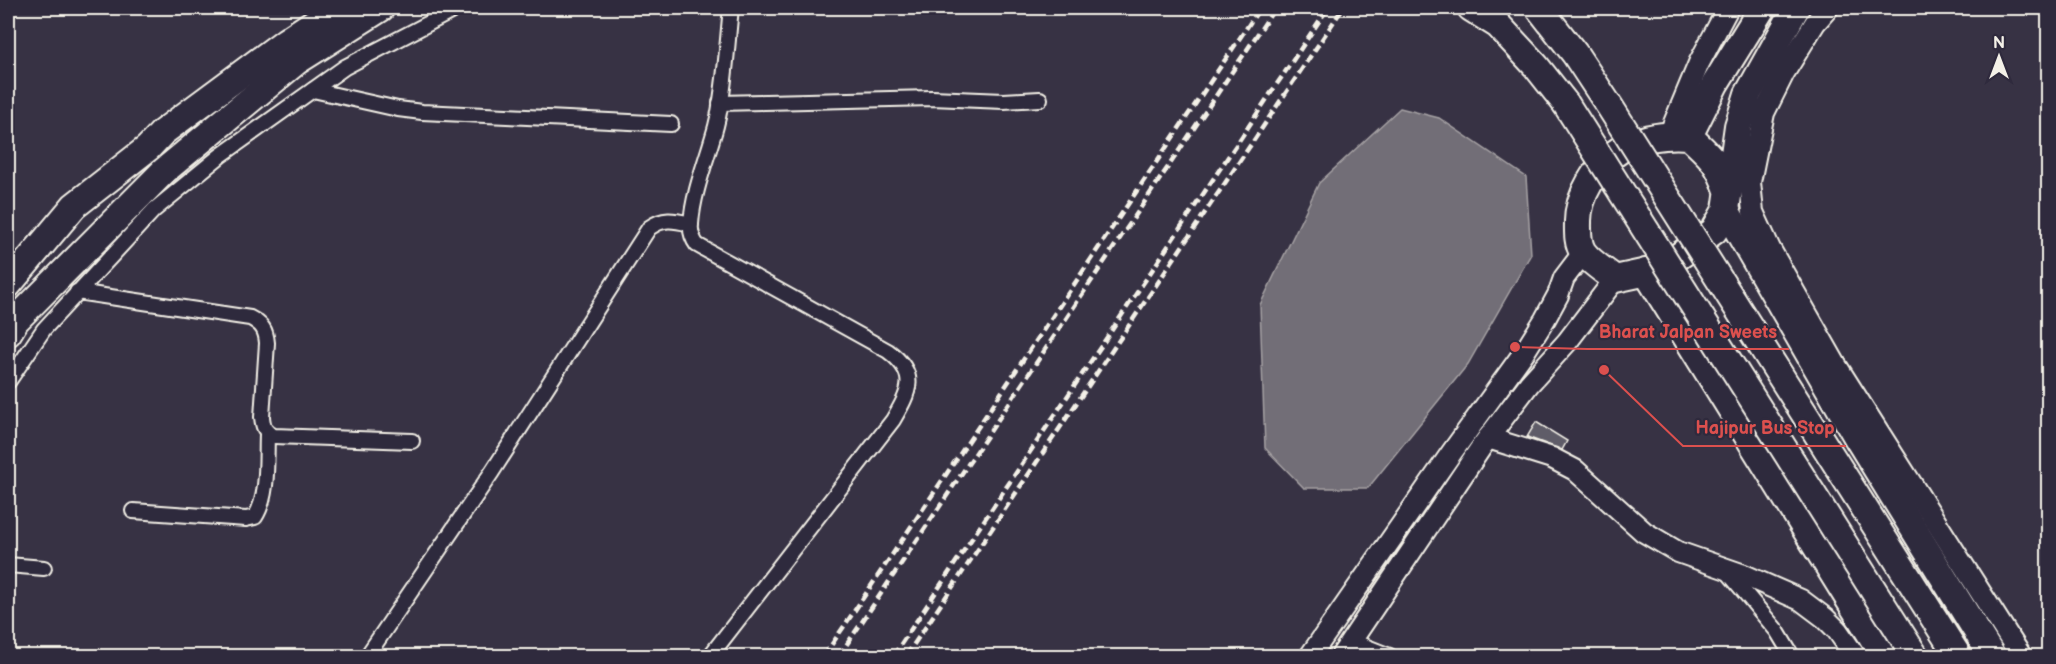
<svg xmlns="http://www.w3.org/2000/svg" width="2056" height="664" viewBox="0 0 2056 664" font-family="'Balsamiq Sans',sans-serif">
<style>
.water{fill:#726e77;stroke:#a6a2a4;stroke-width:1.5}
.building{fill:#5f5c67;stroke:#f4f1e8;stroke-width:1.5}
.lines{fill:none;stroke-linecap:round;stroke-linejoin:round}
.street-casing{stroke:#f4f1e8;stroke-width:18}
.secondary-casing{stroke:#f4f1e8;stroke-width:24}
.highway-casing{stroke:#f4f1e8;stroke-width:30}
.street{stroke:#2f2a3d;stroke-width:14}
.secondary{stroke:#2f2a3d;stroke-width:20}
.highway{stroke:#2f2a3d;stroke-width:26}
.rail{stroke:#f4f1e8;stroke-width:4.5;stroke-dasharray:9 4.5;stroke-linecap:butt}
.highway-bridge-casing{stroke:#f4f1e8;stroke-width:30;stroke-linecap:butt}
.highway-bridge{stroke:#2f2a3d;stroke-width:26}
.leader{fill:none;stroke:#dc504e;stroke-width:2}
.callout-dot{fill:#dc504e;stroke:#2f2a3d;stroke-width:2}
.callout-label{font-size:18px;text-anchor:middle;font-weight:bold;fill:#dc504e;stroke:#2f2a3d;stroke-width:4.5;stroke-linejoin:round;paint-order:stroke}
</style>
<rect width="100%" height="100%" fill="#373244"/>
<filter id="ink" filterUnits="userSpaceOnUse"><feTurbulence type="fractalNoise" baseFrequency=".0167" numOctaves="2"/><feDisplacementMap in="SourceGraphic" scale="12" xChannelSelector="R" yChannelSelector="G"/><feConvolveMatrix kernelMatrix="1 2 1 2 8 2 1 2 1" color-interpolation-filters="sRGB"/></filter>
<g filter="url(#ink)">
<!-- water -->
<polygon class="water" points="1400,108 1439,118 1526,177 1531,254 1468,364 1368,488 1304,488 1265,448 1260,305 1319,183"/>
<!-- building -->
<polygon class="building" points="1536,422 1567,441 1562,450 1527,437"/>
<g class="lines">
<!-- street casing -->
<g class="street-casing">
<g id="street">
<polyline points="313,90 398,109 422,112 671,124"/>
<polyline points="720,103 932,98 1004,101 1040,99"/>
<path d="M77 292 250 318C262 324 266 330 267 343L262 417C263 426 264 432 274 436L412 441"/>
<polyline points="8,382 44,329 154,210 220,156 345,67 458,8"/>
<path d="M133 511 246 519 255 517C269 496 266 458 267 434"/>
<polyline points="8,565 44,568"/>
<polyline points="1726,570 1777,631 1792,656"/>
<polyline points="1352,641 1390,656"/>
<path d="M367 656 492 472 649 228C664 217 674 220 691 224"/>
<path d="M710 656 893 420C910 391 919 374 888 351L697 245C692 238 690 232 691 224 693 192 708 156 716 126 725 91 727 44 731 8"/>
</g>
</g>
<!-- secondary casing -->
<g class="secondary-casing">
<g id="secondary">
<polyline points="1828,8 1815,23 1784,73 1764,113 1750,182 1753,212 1770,249 1836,365 2021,656"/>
<polyline points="1669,135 1699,63 1728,8"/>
<polyline points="1488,438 1552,458 1575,470 1644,532 1678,552 1744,575 1801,600 1825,618 1837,630 1855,656"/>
<polyline points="1310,656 1452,452 1525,351 1545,319 1558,295 1564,278 1583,253"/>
<polyline points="1341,656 1482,446 1529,384 1567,342 1615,279"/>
</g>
</g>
<!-- highway casing -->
<g class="highway-casing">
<g id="highway">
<polyline points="1471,8 1498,25 1536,66 1566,104"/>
<polyline points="1689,136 1715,84 1762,8"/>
<path d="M1728 190C1717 160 1711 157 1689 136 1647 133 1612 144 1590 182 1583 194 1578 207 1578 221 1578 231 1577 243 1583 252 1590 262 1605 271 1615 279L1661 269 1714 231 1726 210 1738 126 1748 94 1796 8"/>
<polyline points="1726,210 1858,439 1992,656"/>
<polyline points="1646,272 1884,656"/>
<polyline points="8,285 74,206 148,148 163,132 286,41 336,8"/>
<polyline points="8,333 16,320 164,171 297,61 381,8"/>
</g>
</g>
<!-- street -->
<use href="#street" class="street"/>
<!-- secondary -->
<use href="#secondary" class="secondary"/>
<!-- highway -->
<use href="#highway" class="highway"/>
<!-- rail -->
<g class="rail">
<polyline points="824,656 1260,8"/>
<polyline points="839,656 1275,8"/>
<polyline points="893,656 1328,8"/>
<polyline points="906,656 1343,8"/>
</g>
<!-- highway-bridge casing -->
<g class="highway-bridge-casing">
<g id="highway-bridge">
<polyline points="1539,8 1575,54 1610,107 1958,656"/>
<polyline points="1566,104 1915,656"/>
</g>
</g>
<!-- highway-bridge -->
<use href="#highway-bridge" class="highway-bridge"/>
</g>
</g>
<!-- callouts -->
<path class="leader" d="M1515 347L1587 349H1789M1604 370L1683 446H1846"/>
<g class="callout-dot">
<circle cx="1515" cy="347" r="6"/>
<circle cx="1604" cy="370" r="6"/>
</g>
<g class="callout-label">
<text x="1688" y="338">Bharat Jalpan Sweets</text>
<text x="1765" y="434">Hajipur Bus Stop</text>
</g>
<!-- margin -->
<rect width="2056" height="664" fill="none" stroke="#2f2a3d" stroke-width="30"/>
<rect x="15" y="15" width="2026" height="634" fill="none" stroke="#f4f1e8" stroke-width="2" filter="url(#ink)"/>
<!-- north arrow -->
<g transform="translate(1999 57)" stroke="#2f2a3d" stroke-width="4.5" paint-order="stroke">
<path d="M0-4.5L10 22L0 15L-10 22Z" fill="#f4f1e8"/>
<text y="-9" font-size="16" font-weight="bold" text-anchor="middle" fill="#f4f1e8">N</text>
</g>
</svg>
